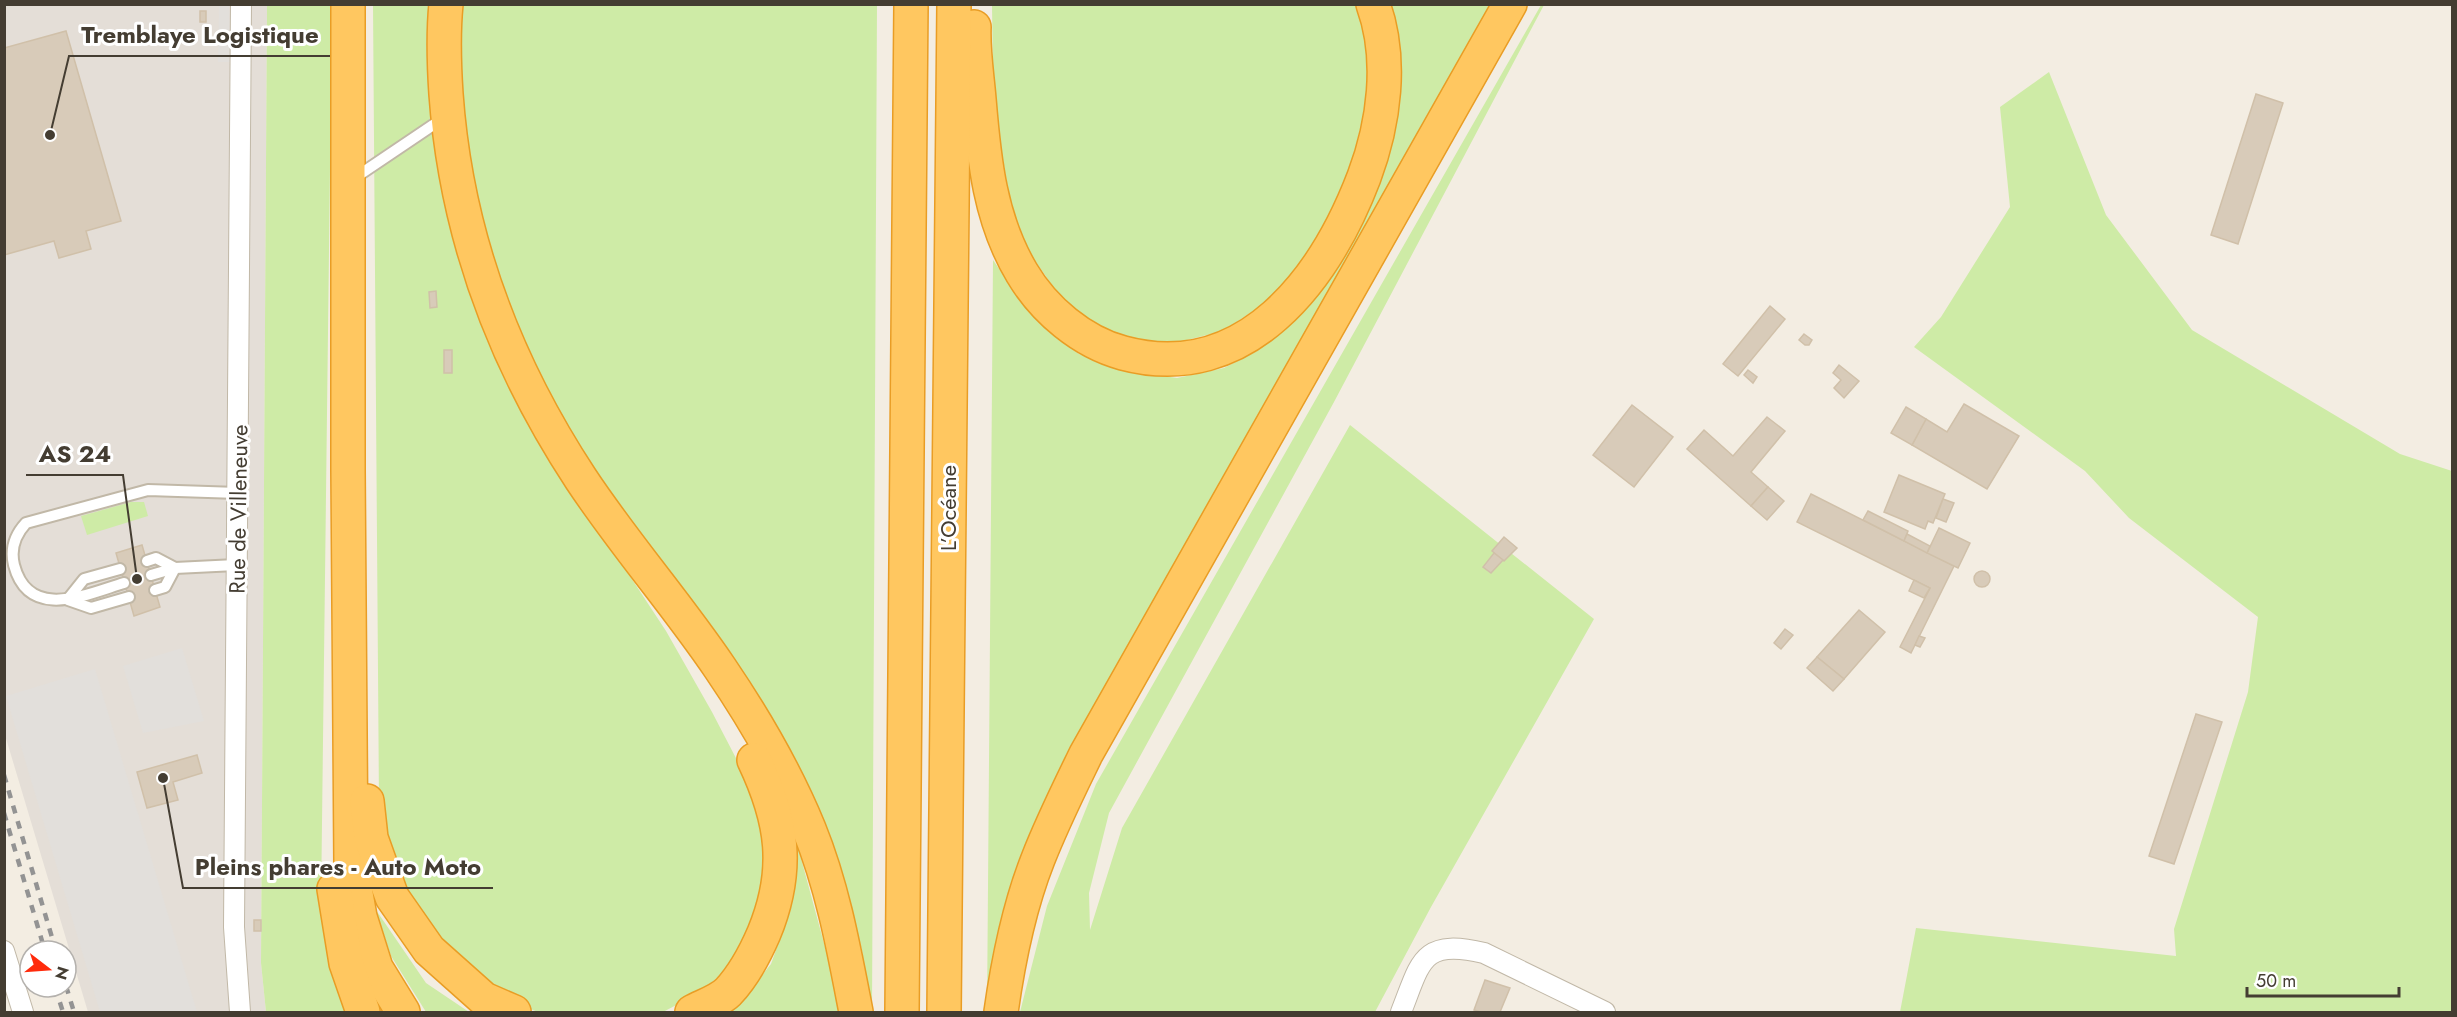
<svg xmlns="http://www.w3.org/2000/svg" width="2457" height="1017" viewBox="0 0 2457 1017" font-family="Jost,sans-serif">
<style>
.industrial{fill:#e4ded7}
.green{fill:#ceeba6}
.parking{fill:#e2dfdb}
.building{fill:#d8cbb9;stroke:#d0c0a9;stroke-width:1.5}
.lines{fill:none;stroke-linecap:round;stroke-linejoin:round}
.lane-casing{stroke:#c1b8a7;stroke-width:14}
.street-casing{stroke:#c1b8a7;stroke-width:22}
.highway-casing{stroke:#e99d25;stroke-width:36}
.lane{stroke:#fff;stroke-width:10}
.street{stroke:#fff;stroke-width:20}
.highway{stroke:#ffc760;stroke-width:33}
.rail{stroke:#939393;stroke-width:4.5;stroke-dasharray:8 8;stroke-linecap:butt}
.labels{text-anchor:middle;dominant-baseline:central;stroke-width:6;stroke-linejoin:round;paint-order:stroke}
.street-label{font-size:22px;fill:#443d32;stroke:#fff}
.leader{fill:none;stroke:#443d32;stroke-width:2}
.callout-dot{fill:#443d32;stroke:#fff;stroke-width:2}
.callout-label{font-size:24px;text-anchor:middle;font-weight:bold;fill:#443d32;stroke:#fff;stroke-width:6;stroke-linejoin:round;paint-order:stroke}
</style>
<rect width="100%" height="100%" fill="#f3ede2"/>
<!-- industrial -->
<polygon class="industrial" points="4,5 267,5 261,963 266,1012 88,1012 5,735"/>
<!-- green -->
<g class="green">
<polygon points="267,5 332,5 321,905 348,1012 266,1012 261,963"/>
<polygon points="373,5 437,5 440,143 570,485 666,631 712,712 751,787 767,861 751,936 729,967 701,992 663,1012 538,1012 513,1002 478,980 403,896 379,805"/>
<polygon points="455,5 877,5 872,1012 869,1012 862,950 834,856 531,378 463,169"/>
<polygon points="992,5 1358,5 1368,38 1368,98 1352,161 1330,217 1301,270 1268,301 1223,331 1171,344 1124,338 1087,321 1061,298 1031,255 1012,212 1000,142 993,81"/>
<polygon points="1388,5 1495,5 1182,559 987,1012 993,260 1020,299 1052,333 1079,354 1132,371 1177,378 1224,368 1257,351 1286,329 1319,290 1345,249"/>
<polygon points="1541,5 1544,5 1334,402 1109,813 1089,893 1090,930 1122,828 1350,425 1594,619 1431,907 1375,1012 1020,1012 1047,906 1096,784"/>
<polygon points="2049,72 2106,215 2192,330 2400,454 2452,471 2452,1012 1900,1012 1916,928 2176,956 2174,929 2248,692 2258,617 2129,518 2085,471 1914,347 1941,317 2010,207 2000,107"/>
<polygon points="131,502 144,502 148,516 87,535 81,516"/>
<polygon points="789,814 838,995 839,1012 725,1012 739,1004 771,964 786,922 791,864"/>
<polygon points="376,910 426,983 469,1012 426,1012 391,956"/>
</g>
<!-- parking -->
<g class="parking">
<polygon points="219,5 229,5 230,62 218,62"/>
<polygon points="182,648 204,721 143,733 123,666"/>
<polygon points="95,669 197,1012 100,1012 6,696"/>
</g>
<!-- building -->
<g class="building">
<rect x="200" y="11" width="6" height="11"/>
<polygon points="66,31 121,221 86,231 91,249 59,258 54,241 4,255 4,48"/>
<polygon points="2256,94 2283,103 2238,244 2211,235"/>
<polygon points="436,291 437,307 430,308 429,292"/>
<polygon points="1770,306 1785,319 1738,376 1723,364"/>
<polygon points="1804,334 1812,340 1809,345 1805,345 1799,340"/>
<rect x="444" y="350" width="8" height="23"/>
<polygon points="1839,365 1859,381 1844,398 1834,388 1841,380 1833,373"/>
<polygon points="1748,370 1757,377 1753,383 1744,375"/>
<polygon points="1964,404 2019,436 1987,489 1912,445 1926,419 1947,432"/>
<polygon points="1632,405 1673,437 1634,487 1593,455"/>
<polygon points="1906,407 1926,419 1912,445 1891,433"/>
<polygon points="1767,417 1785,431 1751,472 1768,487 1751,506 1687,449 1704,430 1733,456"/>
<polygon points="1899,475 1945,494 1933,523 1928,521 1925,529 1884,512"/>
<polygon points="1768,487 1784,501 1767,520 1751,506"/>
<polygon points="1811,494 1954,566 1911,653 1900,647 1930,588 1797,522"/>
<polygon points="1943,499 1954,503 1946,522 1936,518"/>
<polygon points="1868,511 1908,531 1904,541 1863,520"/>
<polygon points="1939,528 1970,543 1958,568 1927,553"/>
<polygon points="1907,534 1930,546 1927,553 1904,541"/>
<polygon points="1504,537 1517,548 1504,561 1492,551"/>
<polygon points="142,545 160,607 134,616 116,553"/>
<polygon points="1494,553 1503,560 1491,573 1483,567"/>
<circle cx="1982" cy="579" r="8"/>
<polygon points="1914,580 1930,588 1924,598 1909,591"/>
<polygon points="1859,610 1885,632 1844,679 1817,657"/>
<polygon points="1785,629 1793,635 1781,649 1774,643"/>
<polygon points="1919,636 1925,638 1920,647 1915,645"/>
<polygon points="1817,657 1844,679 1833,691 1807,668"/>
<polygon points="2196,714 2222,722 2174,864 2149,856"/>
<polygon points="197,755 202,773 173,782 178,800 147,808 137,772"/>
<rect x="254" y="920" width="7" height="11"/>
<polygon points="1485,980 1510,988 1500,1012 1481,1012 1474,1010"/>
</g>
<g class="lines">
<!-- lane casing -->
<g class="lane-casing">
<g id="lane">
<polyline points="353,179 442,119"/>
<polyline points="147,561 156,558 175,568"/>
<polyline points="151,575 175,568 236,565"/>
<path d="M124 583C87 594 29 622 14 565 10 549 15 535 26 523L148 490 238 493"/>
<polyline points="155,590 165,587 175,568"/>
<polyline points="68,599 84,579 120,569"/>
<polyline points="68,600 91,608 129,597"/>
</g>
</g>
<!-- street casing -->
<g class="street-casing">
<g id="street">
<polyline points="4,951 23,1012"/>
<polyline points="240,1012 234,927 241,4"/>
<path d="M1401 1012C1421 962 1421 938 1484 953L1605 1012"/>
</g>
</g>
<!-- highway casing -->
<g class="highway-casing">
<g id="highway">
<polyline points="348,4 348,470 351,864 360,917 376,968 403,1012"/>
<path d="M446 4C443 34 444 64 446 94 456 234 504 362 581 479 624 544 676 603 720 668 754 718 786 773 809 829 833 888 844 950 856 1012"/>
<path d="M974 27C973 51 977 75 979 99 984 160 990 220 1022 273 1044 310 1082 342 1123 353 1246 386 1325 279 1364 177 1384 124 1393 59 1373 4"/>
<polyline points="367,801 371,838 392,897 429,950 484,999 514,1012"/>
<polyline points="334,889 346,963 363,1012"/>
<path d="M692 1012C703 1006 719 1001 728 992 743 976 755 954 764 933 790 870 783 821 754 760"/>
<polyline points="902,1012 911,4"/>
<polyline points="944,1012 954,4"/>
<path d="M1001 1012C1008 962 1019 907 1038 859 1052 823 1069 789 1086 754L1510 4"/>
</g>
</g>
<!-- lane -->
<use href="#lane" class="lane"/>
<!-- street -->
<use href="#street" class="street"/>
<!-- highway -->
<use href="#highway" class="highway"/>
<!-- rail -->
<g class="rail">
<polyline points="4,775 56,951"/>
<polyline points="4,813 45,951"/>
<polyline points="66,986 74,1012"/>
<polyline points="55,987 63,1012"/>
</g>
</g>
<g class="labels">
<!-- street labels -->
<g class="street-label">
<text transform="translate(948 508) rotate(-90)">L’Océane</text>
<text transform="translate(238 509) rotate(-89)">Rue de Villeneuve</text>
</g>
</g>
<!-- callouts -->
<path class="leader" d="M50 135L69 56H330M137 579L123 475H26M163 778L183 888H493"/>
<g class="callout-dot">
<circle cx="50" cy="135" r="6"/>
<circle cx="137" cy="579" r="6"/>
<circle cx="163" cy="778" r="6"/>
</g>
<g class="callout-label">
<text x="200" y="43">Tremblaye Logistique</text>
<text x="75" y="462">AS 24</text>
<text x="338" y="875">Pleins phares - Auto Moto</text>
</g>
<!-- border -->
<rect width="2457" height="1017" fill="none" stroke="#443d32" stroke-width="12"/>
<!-- north arrow -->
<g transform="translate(48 969) rotate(107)"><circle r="28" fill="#ffffff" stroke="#b4b1ad" stroke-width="1.5"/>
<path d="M0-4.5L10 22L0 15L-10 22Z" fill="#ff2b0c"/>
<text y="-9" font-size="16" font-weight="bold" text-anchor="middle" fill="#443d32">N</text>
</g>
<!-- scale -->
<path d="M2247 987v9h152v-9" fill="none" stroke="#443d32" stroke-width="3"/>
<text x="2256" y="987" font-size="18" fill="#443d32" stroke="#ffffff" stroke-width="4.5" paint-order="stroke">50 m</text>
</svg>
